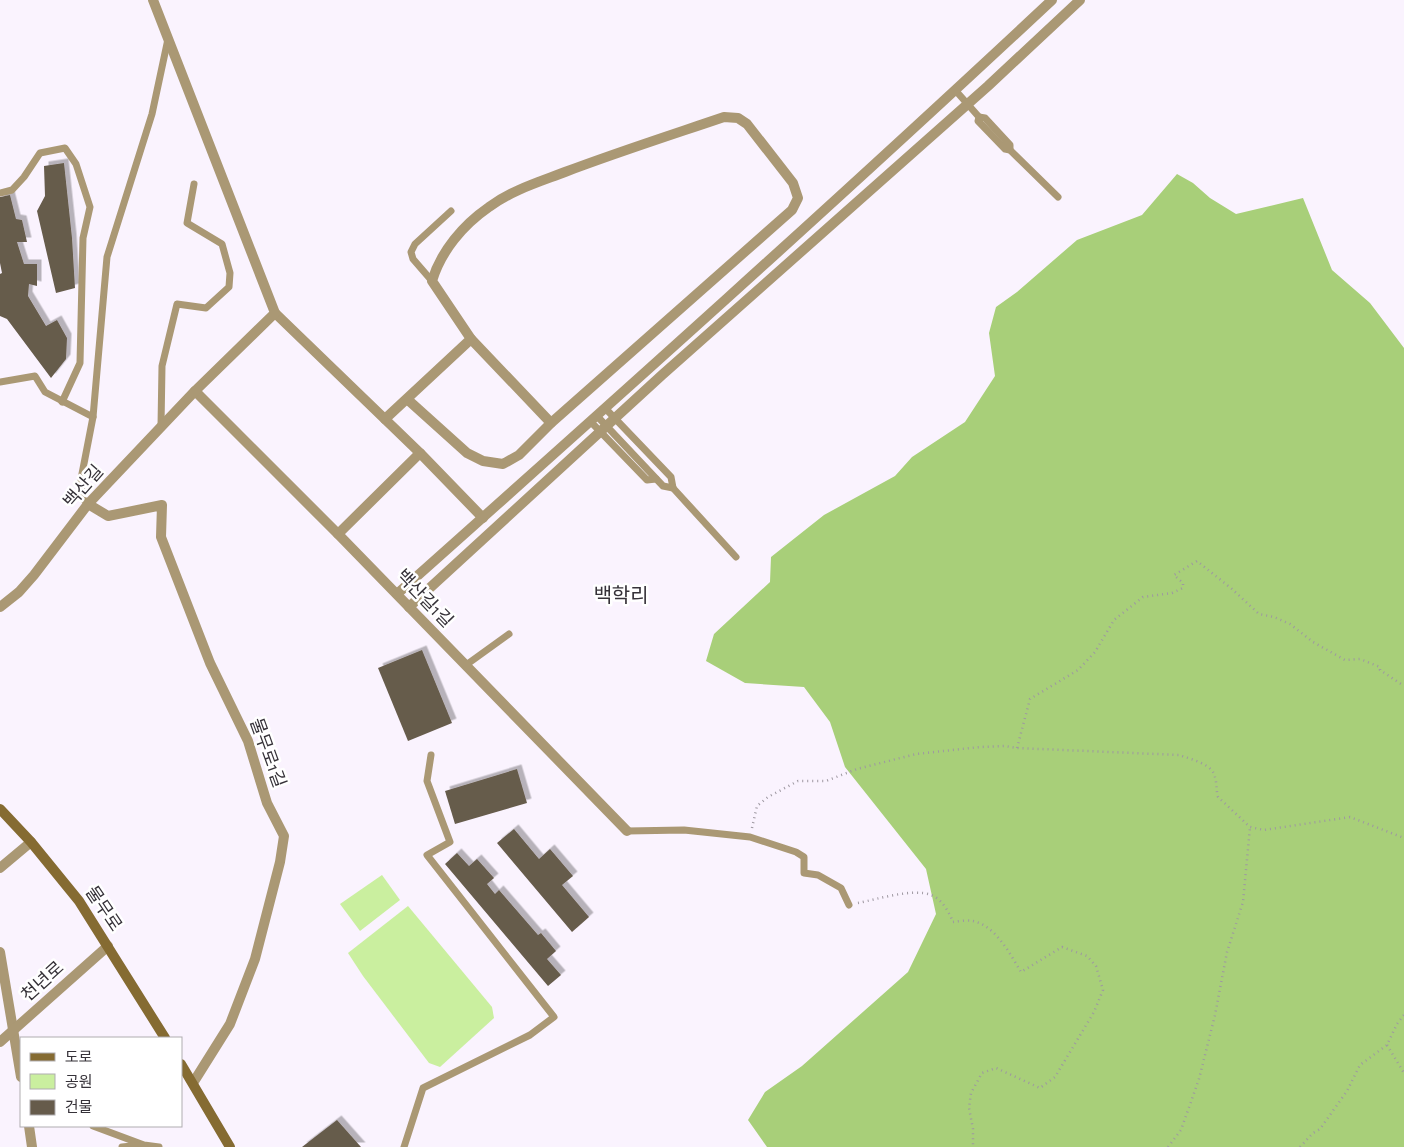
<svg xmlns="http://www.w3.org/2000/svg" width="1404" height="1147" viewBox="0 0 1404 1147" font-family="'Alegreya Sans','Noto Sans KR',sans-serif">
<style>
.green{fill:#caef9f}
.forest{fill:#a8cf79}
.building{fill:#665b4b;filter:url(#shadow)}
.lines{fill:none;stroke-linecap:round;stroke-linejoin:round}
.path{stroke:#9e98a1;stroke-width:2.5;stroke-dasharray:1 4;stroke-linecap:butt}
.lane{stroke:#aa9874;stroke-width:7}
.street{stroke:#aa9874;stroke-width:10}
.secondary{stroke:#856b32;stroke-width:10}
.labels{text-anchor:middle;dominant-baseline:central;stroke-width:5;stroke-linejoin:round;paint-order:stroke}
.street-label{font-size:18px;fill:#363239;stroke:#fff}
.quarter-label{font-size:20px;fill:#363239;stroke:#fff}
</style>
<defs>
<filter id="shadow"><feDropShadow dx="4.5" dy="-4.5" stdDeviation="0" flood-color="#0004"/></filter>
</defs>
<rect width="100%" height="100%" fill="#faf3fe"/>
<!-- green -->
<g class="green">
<polygon points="382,875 400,900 360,931 340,904"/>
<polygon points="408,906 492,1007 494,1018 440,1067 429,1063 363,976 348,953"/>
</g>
<!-- forest -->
<polygon class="forest" points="1177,174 1193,183 1210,198 1236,214 1303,198 1332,270 1370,303 1404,348 1404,1147 767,1147 748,1120 765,1092 802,1066 908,972 936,914 926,869 845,767 830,722 804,687 745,683 706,661 714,634 770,582 771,557 824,515 895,476 912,457 965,422 995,376 989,333 996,307 1017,292 1077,240 1142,215"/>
<!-- building -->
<g class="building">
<polygon points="64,163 72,238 75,288 56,293 37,211 45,196 44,166"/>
<polygon points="10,195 16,219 22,220 27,242 17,242 24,264 37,264 37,286 29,284 28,296 46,326 57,320 67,338 66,359 51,378 7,319 0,316 0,274 2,273 0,263 0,197"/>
<polygon points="422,650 452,723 408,741 378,668"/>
<polygon points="517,769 527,803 455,824 445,791"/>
<polygon points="514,829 539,859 550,849 573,876 562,885 589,917 572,932 497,843"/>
<polygon points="457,853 469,866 477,859 494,878 487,884 495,894 499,890 538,935 541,933 556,951 547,959 561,975 548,986 445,864"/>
<polygon points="337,1120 361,1147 302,1147"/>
</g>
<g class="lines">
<!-- path -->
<g class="path">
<polyline points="1017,748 1030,699 1078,670 1095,652 1114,620 1143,597 1172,593 1183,588 1183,583 1174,575 1197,561 1232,589 1259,614 1274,617 1290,624 1313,642 1345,660 1360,659 1380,667 1380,670 1404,686"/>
<path d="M752 828 757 806 768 797 798 781H826L857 769 916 754 980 747 1005 746 1017 748 1179 755C1190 759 1213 764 1215 777 1217 784 1216 790 1218 797L1250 827 1264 830 1350 817 1404 838"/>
<path d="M858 903C878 899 913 888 931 895 942 899 949 912 953 922 959 921 967 920 973 921 996 926 1010 954 1021 972L1062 947 1087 956 1096 966 1103 990 1094 1012 1055 1077 1040 1088 996 1068 982 1073 971 1093 969 1108 973 1129V1147"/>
<polyline points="1387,1045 1404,1073"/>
<polyline points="1168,1147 1181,1130 1199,1079 1215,1015 1227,952 1243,902 1250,827"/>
<polyline points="1300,1147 1313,1133 1320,1129 1347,1091 1360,1065 1387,1045 1397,1024 1404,1015"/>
</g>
<!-- lane -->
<g class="lane">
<polyline points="956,91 979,117 978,121 1005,149 1010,150 1058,197"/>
<polyline points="979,117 985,118 1010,145 1010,150"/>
<polyline points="0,193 12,190 24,177 40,153 65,148 76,164 90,207 83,238 80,363 62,402"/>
<polyline points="432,281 413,259 411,252 415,244 451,211"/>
<polyline points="0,382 35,376 45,392 93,417"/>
<polyline points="605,408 671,477 673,488 736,557"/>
<polyline points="597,416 663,486 673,488"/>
<polyline points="591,422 647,480 656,479"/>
<polyline points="161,426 162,366 177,304 206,308 229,287 230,273 222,244 187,223 194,184"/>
<polyline points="88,504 82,498 81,479 93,417 107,257 152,114 168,39"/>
<polyline points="466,665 509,634"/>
<polyline points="627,831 684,830 750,837 796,852 804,857 804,873 818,875 841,888 849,905"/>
<polyline points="93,1126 144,1145 159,1147"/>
<polyline points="122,1147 141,1145"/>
<polyline points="404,1147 423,1088 530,1035 554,1017 427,855 450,842 427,781 431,755"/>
</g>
<!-- street -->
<g class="street">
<polyline points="275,313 420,453 483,518"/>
<polyline points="471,339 551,423"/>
<polyline points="195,391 338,534 627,831"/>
<path d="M385 419 471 339 432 281C441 251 463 225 489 207 512 190 539 182 565 172 618 152 671 135 724 117L738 118 747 124 793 183 798 198 792 210 551 423 519 455 503 464 483 461 467 453 407 399"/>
<polyline points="88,504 108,516 162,505 161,537 210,663 248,741 267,803 284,836 280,862 255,959 230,1024 193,1083"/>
<polyline points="338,534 420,453"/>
<path d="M397 594C617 398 837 201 1052 0"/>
<polyline points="0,607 19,592 34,575 88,504 195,391 275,313 153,0"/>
<polyline points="409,607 662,375 988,86 1080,0"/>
<polyline points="0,868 31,842"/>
<polyline points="0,952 21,1077"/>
<polyline points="0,1042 108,946"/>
<polyline points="29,1126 32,1147"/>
</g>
<!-- secondary -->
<g class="secondary">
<polyline points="0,809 31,842 79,901 165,1038"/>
<polyline points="181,1064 230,1147"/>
</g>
</g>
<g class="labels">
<!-- street labels -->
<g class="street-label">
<text transform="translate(84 487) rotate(-49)">백산길</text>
<text transform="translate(424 599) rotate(46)">백산길1길</text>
<text transform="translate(267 753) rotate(70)">물무로1길</text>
<text transform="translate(103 909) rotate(56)">물무로</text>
<text transform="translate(43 982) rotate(-42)">천년로</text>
</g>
<!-- quarter labels -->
<g class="quarter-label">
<text x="621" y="596">백학리</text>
</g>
</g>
<!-- legend -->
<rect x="20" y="1037" width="162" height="90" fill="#ffffff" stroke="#afadb0"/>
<rect x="30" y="1053" width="25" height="8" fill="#856b32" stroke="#afadb0"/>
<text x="65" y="1062" font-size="15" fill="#363239">도로</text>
<rect x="30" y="1074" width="25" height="15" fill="#caef9f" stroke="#afadb0"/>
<text x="65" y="1087" font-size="15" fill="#363239">공원</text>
<rect x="30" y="1100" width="25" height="15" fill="#665b4b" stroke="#afadb0"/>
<text x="65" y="1112" font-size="15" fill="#363239">건물</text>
</svg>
